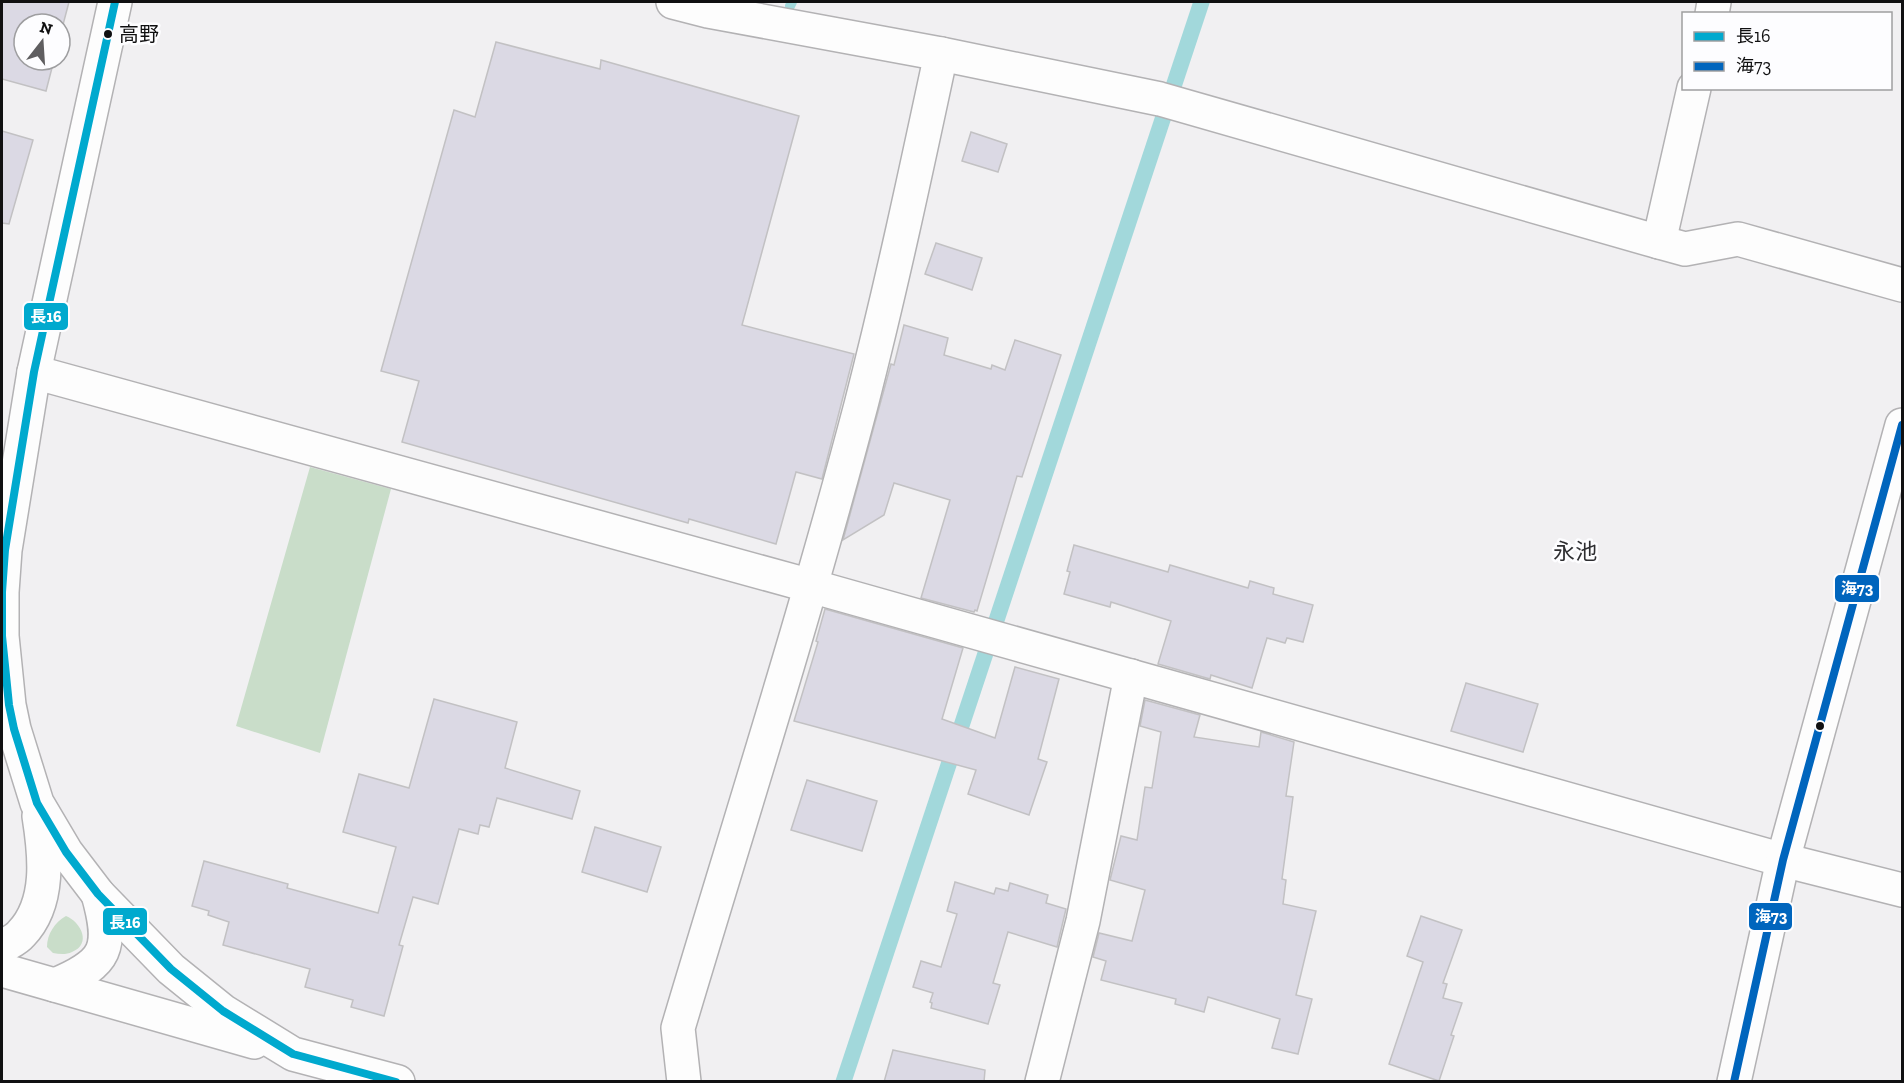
<svg xmlns="http://www.w3.org/2000/svg" width="1904" height="1083" viewBox="0 0 1904 1083" font-family="'Zilla Slab','Noto Sans JP',serif">
<style>
.green{fill:#c9ddc9}
.water{fill:#a2d8db}
.lines{fill:none;stroke-linecap:round;stroke-linejoin:round}
.stream{stroke:#a2d8db;stroke-width:10}
.building{fill:#dbd9e4;stroke:#c2c1c3;stroke-width:1.5}
.minor-casing{stroke:#b3b2b4;stroke-width:36}
.major-casing{stroke:#b3b2b4;stroke-width:36}
.minor{stroke:#fdfdfd;stroke-width:33}
.major{stroke:#fdfdfd;stroke-width:33}
.bus-1-casing{stroke:#fdfdff;stroke-width:12}
.bus-2-casing{stroke:#fdfdff;stroke-width:12}
.bus-1{stroke:#00a9ce;stroke-width:8}
.bus-2{stroke:#0065bd;stroke-width:8}
.bus-dot{fill:#101011;stroke:#fdfdff;stroke-width:2}
.labels{text-anchor:middle;dominant-baseline:central;stroke-width:5;stroke-linejoin:round;paint-order:stroke}
.bus-label{font-size:20px;fill:#101011;stroke:#fdfdff;text-anchor:start}
.neighbourhood-label{font-size:22px;fill:#2e2e31;stroke:#fdfdff}
.line-badge{stroke:#fdfdff;stroke-width:2}
.badge-label{font-size:16px;text-anchor:middle;font-weight:bold;fill:#fff}
</style>
<rect width="100%" height="100%" fill="#f1f0f2"/>
<!-- green -->
<g class="green">
<polygon points="310,467 391,489 320,753 236,726"/>
<path d="M66 916C81 922 92 944 72 952 66 955 59 954 53 953L47 947C47 934 55 922 66 916Z"/>
</g>
<!-- water -->
<polygon class="water" points="1193,2 1210,2 852,1081 835,1082"/>
<g class="lines">
<!-- stream -->
<polyline class="stream" points="790,6 792,2"/>
</g>
<!-- building -->
<g class="building">
<polygon points="2,2 69,2 60,36 60,24 24,24 24,60 54,60 46,91 2,79"/>
<polygon points="496,42 600,69 601,60 799,116 742,325 854,354 822,479 796,472 776,544 689,519 688,523 402,442 419,381 381,371 454,110 475,117"/>
<polygon points="2,131 33,140 9,224 2,223"/>
<polygon points="971,132 1007,144 998,172 962,161"/>
<polygon points="936,243 982,258 972,290 925,274"/>
<polygon points="904,325 948,338 944,355 991,369 992,365 1005,370 1015,340 1061,355 1022,477 1017,476 977,611 975,610 974,612 921,598 950,500 894,483 884,515 843,540 891,364 894,365"/>
<polygon points="1074,545 1168,572 1170,565 1248,588 1250,581 1274,588 1273,594 1313,605 1303,642 1287,638 1285,643 1267,638 1252,688 1211,675 1210,679 1158,664 1171,621 1111,602 1110,607 1064,594 1070,572 1067,571"/>
<polygon points="825,609 963,648 942,719 995,738 1015,667 1059,679 1038,759 1047,762 1029,815 968,794 976,770 794,721 818,642 816,641"/>
<polygon points="1466,683 1538,704 1523,752 1451,731"/>
<polygon points="434,699 517,722 505,768 580,791 572,819 497,798 489,827 480,825 478,834 459,829 438,904 413,897 399,945 403,946 384,1016 351,1007 353,1000 305,987 310,969 223,945 229,922 208,915 209,911 192,906 204,861 288,884 287,888 378,913 396,847 343,832 359,774 409,788"/>
<polygon points="1145,700 1200,715 1194,737 1259,747 1261,732 1294,742 1286,796 1293,797 1282,879 1286,880 1283,904 1316,911 1296,995 1312,999 1298,1054 1272,1048 1280,1019 1208,997 1204,1012 1175,1004 1176,999 1101,980 1106,961 1093,957 1099,933 1132,941 1145,890 1110,880 1121,836 1137,840 1145,787 1152,788 1161,732 1140,726"/>
<polygon points="807,780 877,801 862,851 791,830"/>
<polygon points="595,827 661,847 647,892 582,872"/>
<polygon points="955,882 994,894 996,888 1008,891 1010,883 1048,895 1046,903 1066,909 1057,947 1008,932 993,983 1000,985 988,1024 931,1008 932,1003 930,1002 933,993 913,987 921,961 941,967 957,914 947,911"/>
<polygon points="1421,916 1462,930 1443,983 1447,984 1443,998 1462,1003 1451,1035 1454,1036 1439,1081 1389,1064 1423,962 1407,956"/>
<polygon points="893,1050 985,1070 984,1082 884,1082"/>
</g>
<g class="lines">
<!-- minor casing -->
<g class="minor-casing">
<g id="minor">
<polyline points="673,2 708,11 941,54 1160,99 1659,242 1685,249 1738,239 1902,285"/>
<polyline points="1712,14 1714,2"/>
<polyline points="1659,242 1694,88"/>
<polyline points="34,372 811,586 1783,860 1902,890"/>
<path d="M684 1082 678 1028C740 820 806 614 861 405 891 288 916 171 941 54"/>
<polyline points="1042,1082 1083,921 1131,676"/>
<polyline points="1734,1082 1783,860 1902,425"/>
</g>
</g>
<!-- major casing -->
<g class="major-casing">
<g id="major">
<polyline points="115,2 34,372 5,550 2,592 2,636 9,705 14,729 37,803 66,852 98,894 171,969 223,1011 293,1054 398,1082"/>
<path d="M2 947C8 943 16 940 21 934 51 903 45 854 39 816"/>
<polyline points="2,970 254,1042"/>
<path d="M55 985C108 963 113 948 98 894"/>
</g>
</g>
<!-- minor -->
<use href="#minor" class="minor"/>
<!-- major -->
<use href="#major" class="major"/>
<!-- bus-1 casing -->
<g class="bus-1-casing">
<polyline id="bus-1" points="115,2 34,372 5,550 2,592 2,636 9,705 14,729 37,803 66,852 98,894 171,969 223,1011 293,1054 396,1082"/>
</g>
<!-- bus-2 casing -->
<g class="bus-2-casing">
<polyline id="bus-2" points="1734,1082 1783,860 1902,425"/>
</g>
<!-- bus-1 -->
<use href="#bus-1" class="bus-1"/>
<!-- bus-2 -->
<use href="#bus-2" class="bus-2"/>
</g>
<!-- markers -->
<g class="bus-dot">
<circle cx="108" cy="34" r="5"/>
<circle cx="1820" cy="726" r="5"/>
</g>
<g class="labels">
<!-- bus labels -->
<g class="bus-label">
<text x="119" y="34">高野</text>
</g>
<!-- neighbourhood labels -->
<g class="neighbourhood-label">
<text x="1575" y="551">永池</text>
</g>
</g>
<g class="line-badge">
<rect x="23" y="302" width="46" height="29" rx="6" fill="#00a9ce"/>
<rect x="1834" y="574" width="46" height="29" rx="6" fill="#0065bd"/>
<rect x="1748" y="902" width="45" height="29" rx="6" fill="#0065bd"/>
<rect x="102" y="907" width="46" height="29" rx="6" fill="#00a9ce"/>
</g>
<g class="badge-label">
<text x="46" y="322">長16</text>
<text x="1857" y="594">海73</text>
<text x="1771" y="922">海73</text>
<text x="125" y="928">長16</text>
</g>
<!-- border -->
<rect width="1904" height="1083" fill="none" stroke="#101011" stroke-width="6"/>
<!-- legend -->
<rect x="1682" y="12" width="210" height="78" fill="#fdfdff" stroke="#9e9ea0" stroke-width="1.5"/>
<rect x="1694" y="32" width="30" height="9" fill="#00a9ce" stroke="#9e9ea0" stroke-width="1.5"/>
<text x="1736" y="42" font-size="18" fill="#101011">長16</text>
<rect x="1694" y="62" width="30" height="9" fill="#0065bd" stroke="#9e9ea0" stroke-width="1.5"/>
<text x="1736" y="72" font-size="18" fill="#101011">海73</text>
<!-- north arrow -->
<g transform="translate(42 42) rotate(17)"><circle r="28" fill="#fdfdff" stroke="#9e9ea0" stroke-width="1.5"/>
<path d="M0-4.5L10 22L0 15L-10 22Z" fill="#5f5e60"/>
<text y="-9" font-size="16" font-weight="bold" text-anchor="middle" fill="#101011">N</text>
</g>
</svg>
